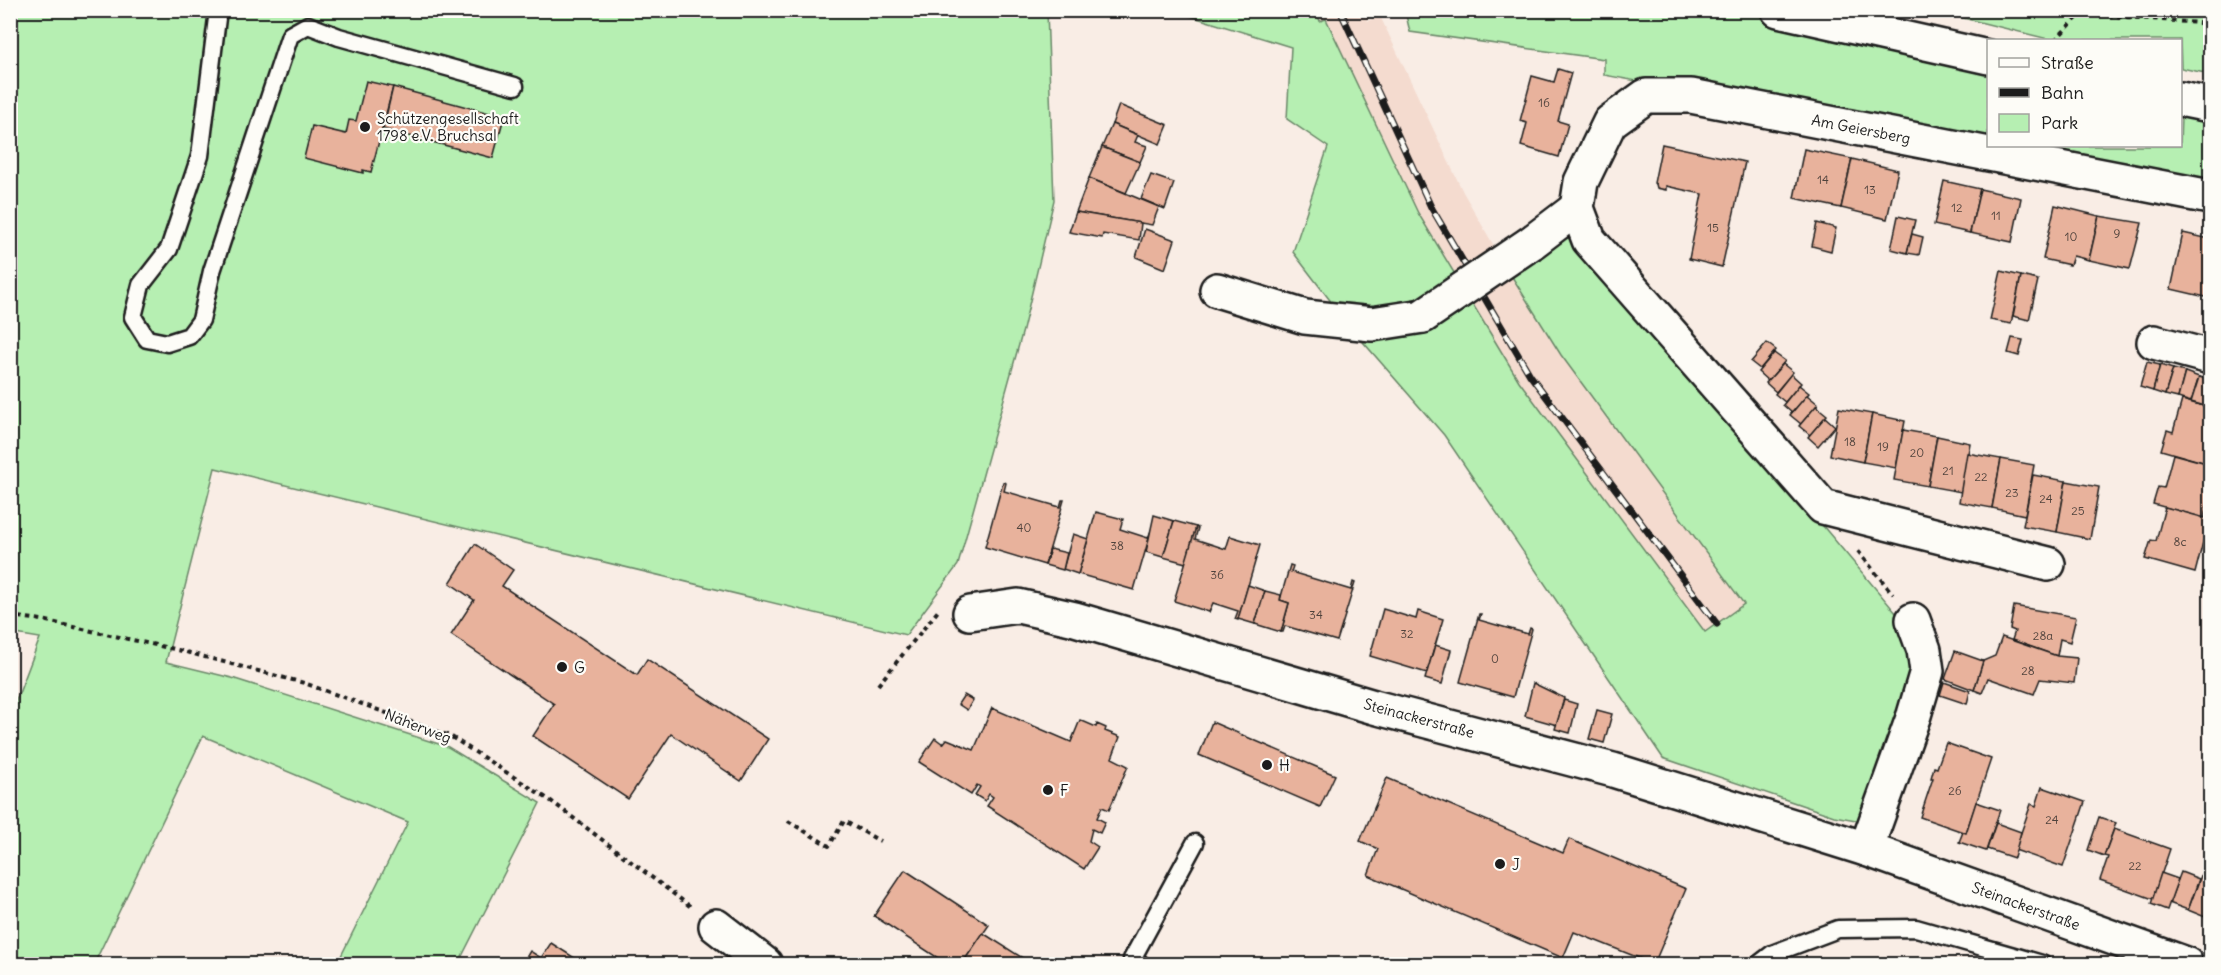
<svg xmlns="http://www.w3.org/2000/svg" width="2221" height="975" viewBox="0 0 2221 975" font-family="Delius,sans-serif">
<style>
.built{fill:#f4dbcf}
.green{fill:#b6efb2;stroke:#698667;stroke-width:1.5}
.building{fill:#e8b29c;stroke:#1c1c1c;stroke-width:1.5}
.lines{fill:none;stroke-linecap:round;stroke-linejoin:round}
.lane-casing{stroke:#1c1c1c;stroke-width:21}
.street-casing{stroke:#1c1c1c;stroke-width:38}
.primary-casing{stroke:#1c1c1c;stroke-width:38}
.path{stroke:#1c1c1c;stroke-width:4;stroke-dasharray:4.5 4.5;stroke-linecap:butt}
.lane{stroke:#fdfcf7;stroke-width:16}
.street{stroke:#fdfcf7;stroke-width:33}
.primary{stroke:#fdfcf7;stroke-width:33}
.rail-casing{stroke:#1c1c1c;stroke-width:7}
.rail{stroke:#fdfcf7;stroke-width:4.5;stroke-dasharray:14;stroke-linecap:butt}
.street-bridge-casing{stroke:#1c1c1c;stroke-width:38;stroke-linecap:butt}
.street-bridge{stroke:#fdfcf7;stroke-width:33}
.poi-dot{fill:#1c1c1c;stroke:#fdfcf7;stroke-width:2}
.labels{text-anchor:middle;dominant-baseline:central;stroke-width:4.5;stroke-linejoin:round;paint-order:stroke}
.number-label{font-size:12px;fill:#4f423c}
.poi-label{font-size:15px;fill:#1c1c1c;stroke:#fdfcf7;text-anchor:start}
.street-label{font-size:15px;fill:#1c1c1c;stroke:#fdfcf7}
</style>
<rect width="100%" height="100%" fill="#f9ede5"/>
<filter id="ink" filterUnits="userSpaceOnUse"><feTurbulence type="fractalNoise" baseFrequency=".0167" numOctaves="2"/><feDisplacementMap in="SourceGraphic" scale="12" xChannelSelector="R" yChannelSelector="G"/><feConvolveMatrix kernelMatrix="1 2 1 2 8 2 1 2 1" color-interpolation-filters="sRGB"/></filter>
<g filter="url(#ink)">
<!-- built -->
<polygon class="built" points="1316,11 1364,11 1368,21 1380,16 1463,192 1509,272 1561,355 1745,604 1704,632 1519,381 1418,213 1326,19 1320,21"/>
<!-- green -->
<g class="green">
<polygon points="11,11 1047,11 1054,200 1023,330 958,565 906,635 215,468 166,662 232,678 448,747 540,803 458,964 337,964 408,822 203,736 94,964 11,964 10,717 40,638 10,633"/>
<polygon points="1174,11 1316,11 1320,21 1326,19 1418,213 1459,281 1420,307 1339,312 1293,252 1328,147 1287,119 1291,47"/>
<polygon points="1405,11 1747,11 1988,70 1988,146 2180,146 2181,115 2210,121 2210,187 1604,75 1604,59 1410,32"/>
<polygon points="1935,11 2210,11 2210,74 2181,68 2180,40 2052,40"/>
<polygon points="1569,234 1812,513 1907,626 1915,665 1861,821 1834,816 1663,758 1444,435 1357,335 1469,298 1519,381 1705,632 1744,604 1561,355 1509,272"/>
</g>
<!-- building -->
<g class="building">
<polygon points="1558,69 1571,73 1558,121 1568,124 1559,157 1521,146 1527,123 1520,121 1532,76 1554,82"/>
<polygon points="366,81 393,87 371,172 363,170 363,173 304,158 312,126 346,134 349,120 356,121"/>
<polygon points="393,87 504,117 493,158 383,129"/>
<polygon points="1119,105 1168,125 1160,144 1112,124"/>
<polygon points="1112,124 1138,135 1135,142 1147,146 1140,162 1102,147"/>
<polygon points="1662,144 1745,162 1722,267 1689,259 1702,194 1666,186 1666,190 1657,188 1656,184 1654,183"/>
<polygon points="1102,147 1140,162 1126,193 1089,178"/>
<polygon points="1804,149 1852,159 1841,208 1794,198"/>
<polygon points="1852,159 1898,170 1887,219 1841,208"/>
<polygon points="1151,175 1174,183 1165,209 1141,199"/>
<polygon points="1089,178 1159,207 1152,225 1076,212"/>
<polygon points="1944,181 1980,189 1970,233 1934,225"/>
<polygon points="1980,189 2021,198 2012,242 1970,233"/>
<polygon points="2055,205 2099,216 2089,260 2073,256 2070,265 2043,259"/>
<polygon points="1076,212 1141,223 1139,240 1103,234 1102,238 1069,232"/>
<polygon points="1898,216 1915,220 1907,253 1891,249"/>
<polygon points="2099,216 2142,223 2130,269 2089,260"/>
<polygon points="1817,223 1836,228 1831,251 1812,246"/>
<polygon points="1145,229 1175,240 1165,269 1136,257"/>
<polygon points="2183,233 2210,239 2210,298 2171,289"/>
<polygon points="1912,234 1923,237 1919,255 1907,253"/>
<polygon points="2001,271 2021,276 2011,324 1990,320"/>
<polygon points="2021,276 2038,280 2029,320 2013,316"/>
<polygon points="2012,338 2023,340 2019,356 2008,353"/>
<polygon points="1767,343 1776,350 1760,369 1751,362"/>
<polygon points="1774,353 1785,361 1768,381 1758,372"/>
<polygon points="2147,362 2160,365 2153,391 2140,387"/>
<polygon points="1783,364 1793,372 1776,392 1766,383"/>
<polygon points="2160,365 2173,369 2165,395 2153,391"/>
<polygon points="2173,369 2185,372 2178,398 2165,395"/>
<polygon points="2185,372 2199,377 2191,402 2178,398"/>
<polygon points="1791,374 1801,383 1785,402 1775,394"/>
<polygon points="2199,377 2210,380 2205,406 2191,402"/>
<polygon points="1799,385 1809,393 1792,413 1783,405"/>
<polygon points="2210,386 2210,408 2205,406"/>
<polygon points="1807,395 1818,404 1801,424 1790,415"/>
<polygon points="2182,400 2210,408 2210,464 2161,450 2167,430 2173,432"/>
<polygon points="1816,406 1827,415 1810,435 1799,426"/>
<polygon points="1839,408 1872,414 1863,462 1830,455"/>
<polygon points="1872,414 1905,421 1896,468 1863,462"/>
<polygon points="1825,417 1835,426 1818,446 1808,437"/>
<polygon points="1903,430 1937,436 1928,486 1894,480"/>
<polygon points="1937,436 1970,443 1961,492 1928,486"/>
<polygon points="1967,453 2001,459 1992,508 1959,502"/>
<polygon points="2173,454 2210,464 2210,492 2204,518 2153,504 2158,487 2164,488"/>
<polygon points="2001,459 2034,465 2025,515 1992,508"/>
<polygon points="2033,475 2066,481 2057,532 2023,526"/>
<polygon points="2066,481 2099,487 2090,539 2057,532"/>
<polygon points="1003,482 1006,483 1004,491 1060,507 1062,500 1064,500 1045,565 985,547"/>
<polygon points="2165,507 2209,519 2195,573 2145,559 2151,540 2156,541"/>
<polygon points="1096,512 1123,519 1120,529 1148,538 1152,528 1134,590 1078,574"/>
<polygon points="1154,515 1174,521 1163,557 1146,552"/>
<polygon points="1174,521 1196,527 1186,563 1163,557"/>
<polygon points="1196,527 1198,528 1195,539 1226,549 1230,536 1260,545 1238,620 1235,619 1238,611 1213,603 1209,612 1174,601"/>
<polygon points="1073,534 1088,539 1078,574 1063,569"/>
<polygon points="475,544 513,570 502,586 637,675 647,659 768,739 741,781 671,734 628,799 533,736 554,704 451,635 474,600 450,583"/>
<polygon points="1050,549 1067,553 1063,570 1045,565"/>
<polygon points="1290,565 1293,566 1291,572 1351,590 1353,582 1355,583 1337,641 1285,626 1283,632 1281,632 1289,603 1280,600"/>
<polygon points="1248,585 1265,591 1255,624 1238,619"/>
<polygon points="1265,591 1281,595 1280,600 1289,603 1281,632 1255,624"/>
<polygon points="2014,606 2076,617 2070,642 2060,639 2057,656 2012,640 2015,631 2010,629"/>
<polygon points="1383,609 1416,619 1418,611 1443,619 1427,673 1370,656"/>
<polygon points="1479,614 1481,614 1479,620 1528,634 1530,628 1532,629 1513,697 1460,682"/>
<polygon points="2002,637 2057,656 2077,658 2074,683 2040,679 2034,694 1988,678 1982,693 1974,690 1983,661 1995,656"/>
<polygon points="1435,645 1451,650 1442,684 1425,679"/>
<polygon points="1955,651 1983,661 1974,690 1945,679"/>
<polygon points="1944,682 1970,691 1967,704 1940,695"/>
<polygon points="1533,683 1564,698 1557,725 1525,716"/>
<polygon points="964,695 973,700 967,710 958,704"/>
<polygon points="1564,700 1577,704 1570,733 1555,729"/>
<polygon points="992,708 1071,742 1080,720 1096,727 1097,724 1106,728 1105,731 1120,737 1112,758 1128,766 1109,810 1102,807 1097,818 1105,822 1100,833 1092,829 1089,841 1098,847 1084,869 987,806 993,797 989,794 985,801 975,795 980,787 977,785 971,795 919,762 935,738 943,744 947,739 974,750"/>
<polygon points="1597,710 1612,714 1604,743 1589,739"/>
<polygon points="1212,722 1335,775 1320,807 1199,755"/>
<polygon points="1946,743 1991,759 1966,833 1920,817 1933,778 1931,778 1934,767 1937,768"/>
<polygon points="1387,778 1563,853 1569,839 1686,889 1654,964 1574,932 1563,958 1368,875 1378,849 1360,841"/>
<polygon points="2042,787 2085,802 2063,867 2015,850 2031,804 2036,806"/>
<polygon points="1976,802 2000,810 1986,851 1959,842 1963,832 1966,833"/>
<polygon points="2099,817 2116,823 2104,856 2088,850"/>
<polygon points="1996,823 2021,832 2014,858 1987,849"/>
<polygon points="2114,829 2170,849 2153,899 2100,880 2108,857 2104,856"/>
<polygon points="2208,857 2210,858 2210,919 2188,910"/>
<polygon points="905,870 989,925 962,964 947,964 874,916"/>
<polygon points="2181,872 2199,879 2188,910 2169,903"/>
<polygon points="2161,873 2178,879 2167,910 2151,904"/>
<polygon points="983,933 1032,964 962,964"/>
<polygon points="551,943 584,964 522,964 530,951 541,958"/>
</g>
<g class="lines">
<!-- lane casing -->
<g class="lane-casing">
<g id="lane">
<polyline points="218,10 200,156 169,249 141,285 133,317 147,339 167,343 189,336 201,320 212,271 290,35 308,25 339,37 515,86"/>
<polyline points="1141,964 1132,959 1195,843"/>
<polyline points="1759,964 1772,954 1838,929 1916,928 2042,964"/>
</g>
</g>
<!-- street casing -->
<g class="street-casing">
<g id="street">
<polyline points="1531,243 1577,208"/>
<polyline points="1217,290 1305,317 1372,324 1423,316"/>
<polyline points="2154,342 2210,357"/>
<polyline points="2048,564 1823,507 1589,240 1577,208 1581,182 1610,122 1646,96 1691,96 2210,197"/>
<polyline points="970,613 1018,606 1075,619 1374,707 1613,770 1866,849 2186,964"/>
<polyline points="1866,849 1914,715 1927,671 1924,650 1913,620"/>
<polyline points="716,926 765,964"/>
</g>
</g>
<!-- primary casing -->
<g class="primary-casing">
<g id="primary">
<polyline points="1778,10 1988,57"/>
<polyline points="2180,99 2210,105"/>
</g>
</g>
<!-- path -->
<g class="path">
<polyline points="2055,40 2077,18 2091,14 2210,24"/>
<polyline points="1858,551 1893,594"/>
<polyline points="10,616 42,620 178,650 304,683 450,736 551,801 691,907"/>
<polyline points="878,685 938,611"/>
<polyline points="788,821 829,846 844,821 880,841"/>
</g>
<!-- lane -->
<use href="#lane" class="lane"/>
<!-- street -->
<use href="#street" class="street"/>
<!-- primary -->
<use href="#primary" class="primary"/>
<!-- rail casing -->
<g class="rail-casing">
<polyline id="rail" points="1340,10 1431,207 1530,375 1717,624"/>
</g>
<!-- rail -->
<use href="#rail" class="rail"/>
<!-- street-bridge casing -->
<g class="street-bridge-casing">
<polyline id="street-bridge" points="1423,316 1531,243"/>
</g>
<!-- street-bridge -->
<use href="#street-bridge" class="street-bridge"/>
</g>
</g>
<!-- markers -->
<g class="poi-dot">
<circle cx="365" cy="127" r="6"/>
<circle cx="562" cy="667" r="6"/>
<circle cx="1267" cy="765" r="6"/>
<circle cx="1048" cy="790" r="6"/>
<circle cx="1500" cy="864" r="6"/>
</g>
<g class="labels">
<!-- number labels -->
<g class="number-label">
<text x="1544" y="102">16</text>
<text x="1823" y="179">14</text>
<text x="1870" y="189">13</text>
<text x="1957" y="207">12</text>
<text x="1996" y="215">11</text>
<text x="1713" y="227">15</text>
<text x="2117" y="233">9</text>
<text x="2071" y="236">10</text>
<text x="1850" y="441">18</text>
<text x="1883" y="446">19</text>
<text x="1917" y="452">20</text>
<text x="1948" y="470">21</text>
<text x="1981" y="476">22</text>
<text x="2012" y="492">23</text>
<text x="2046" y="498">24</text>
<text x="2078" y="510">25</text>
<text x="1024" y="527">40</text>
<text x="2180" y="541">8c</text>
<text x="1117" y="545">38</text>
<text x="1217" y="574">36</text>
<text x="1316" y="614">34</text>
<text x="1407" y="633">32</text>
<text x="2043" y="635">28a</text>
<text x="1495" y="658">0</text>
<text x="2028" y="670">28</text>
<text x="1955" y="790">26</text>
<text x="2052" y="819">24</text>
<text x="2135" y="865">22</text>
</g>
<!-- poi labels -->
<g class="poi-label">
<text x="377" y="118">Schützengesellschaft<tspan x="377" dy="17">1798 e.V. Bruchsal</tspan></text>
<text x="574" y="667">G</text>
<text x="1279" y="765">H</text>
<text x="1060" y="790">F</text>
<text x="1512" y="864">J</text>
</g>
<!-- street labels -->
<g class="street-label">
<text transform="translate(1861 129) rotate(11)">Am Geiersberg</text>
<text transform="translate(1419 718) rotate(15)">Steinackerstraße</text>
<text transform="translate(418 726) rotate(21)">Näherweg</text>
<text transform="translate(2026 906) rotate(20)">Steinackerstraße</text>
</g>
</g>
<!-- margin -->
<rect width="2221" height="975" fill="none" stroke="#fdfcf7" stroke-width="36"/>
<rect x="18" y="18" width="2185" height="939" fill="none" stroke="#1c1c1c" stroke-width="2" filter="url(#ink)"/>
<!-- legend -->
<rect x="1987" y="39" width="195" height="108" fill="#fdfcf7" stroke="#a3a29f" stroke-width="1.5"/>
<rect x="1999" y="58" width="30" height="9" fill="#fdfcf7" stroke="#a3a29f" stroke-width="1.5"/>
<text x="2041" y="69" font-size="18" fill="#1c1c1c">Straße</text>
<rect x="1999" y="88" width="30" height="9" fill="#1c1c1c" stroke="#a3a29f" stroke-width="1.5"/>
<text x="2041" y="99" font-size="18" fill="#1c1c1c">Bahn</text>
<rect x="1999" y="114" width="30" height="18" fill="#b6efb2" stroke="#a3a29f" stroke-width="1.5"/>
<text x="2041" y="129" font-size="18" fill="#1c1c1c">Park</text>
</svg>
